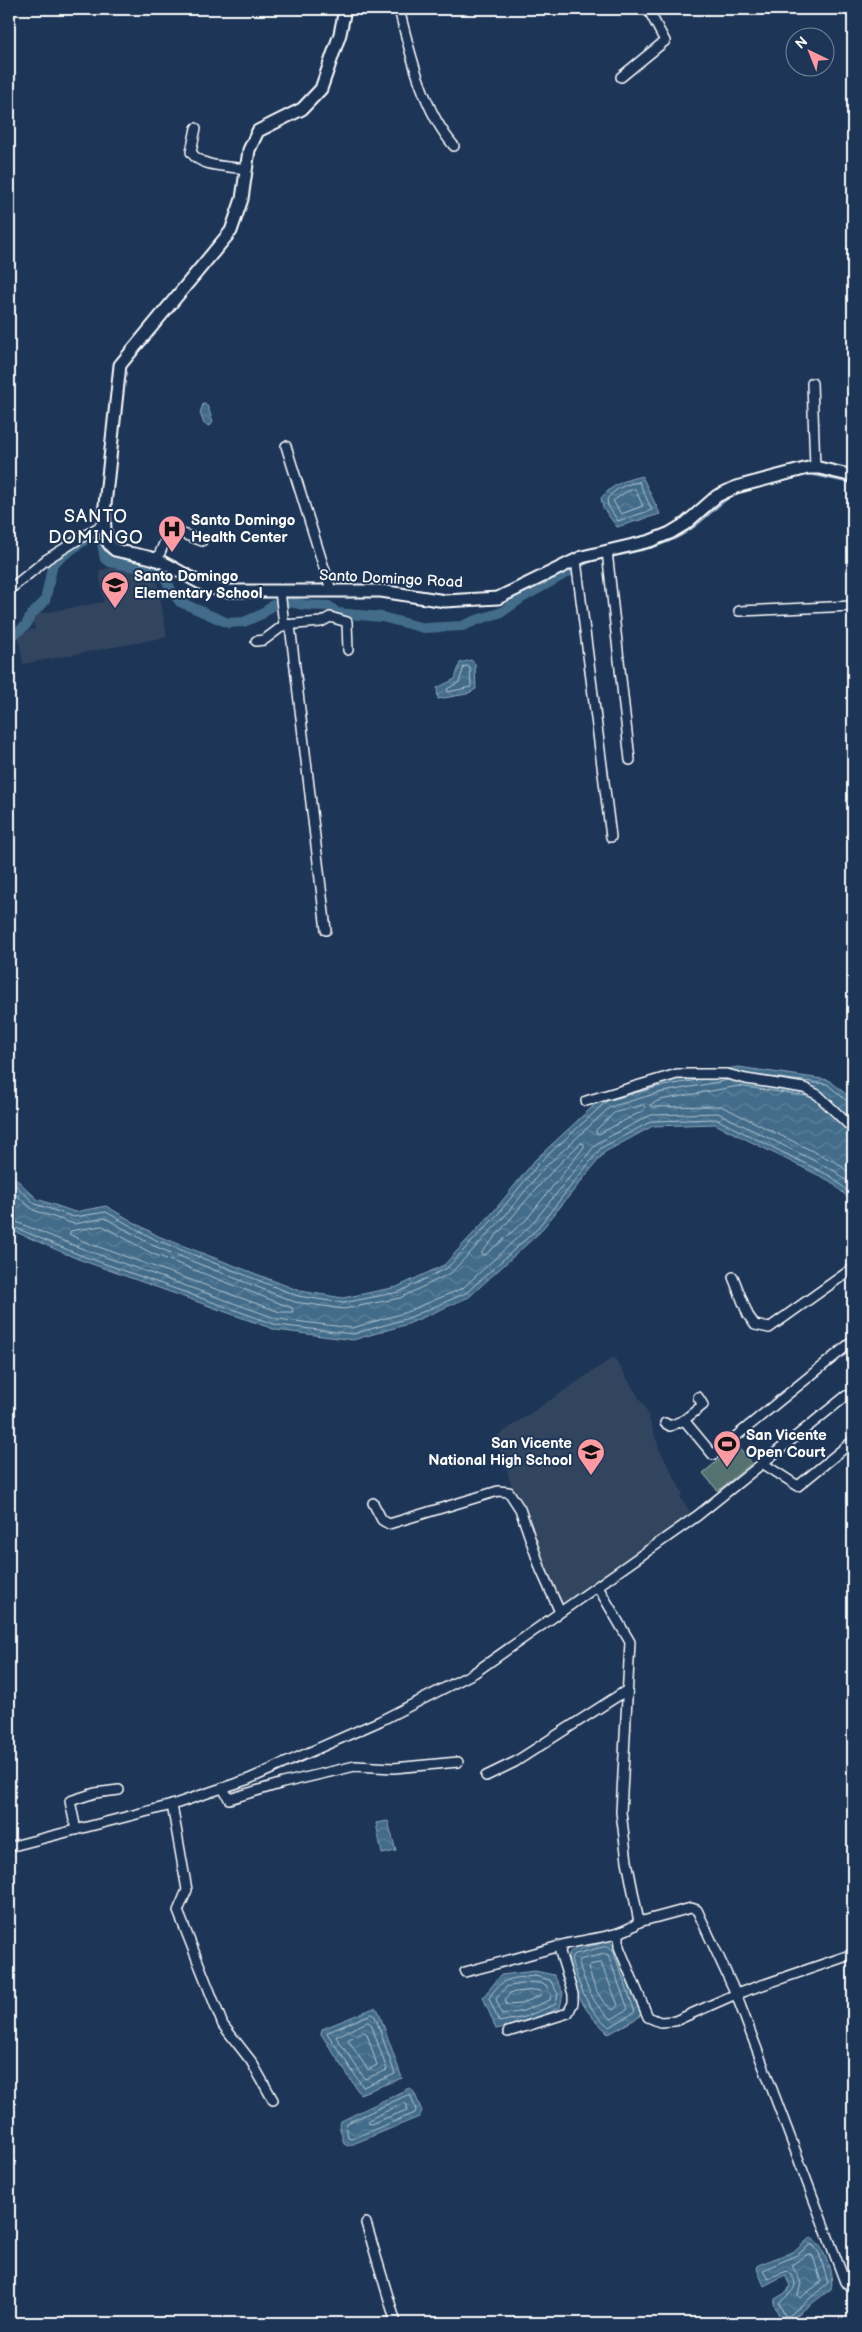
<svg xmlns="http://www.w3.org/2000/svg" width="862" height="2332" viewBox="0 0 862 2332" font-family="'Balsamiq Sans',sans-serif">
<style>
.built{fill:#33455e}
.park{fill:#547270;stroke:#aab8b8}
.water{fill:url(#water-waves);stroke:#8ea7b9}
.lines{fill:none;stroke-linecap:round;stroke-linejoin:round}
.shore{stroke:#b3c4d0;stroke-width:1}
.stream{stroke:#8ea7b9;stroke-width:3}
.canal{stroke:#426c8a;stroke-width:10}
.street-casing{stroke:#fff;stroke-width:12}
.secondary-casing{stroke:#fff;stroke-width:15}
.street{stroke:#1d3557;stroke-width:9}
.secondary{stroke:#1d3557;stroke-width:11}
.labels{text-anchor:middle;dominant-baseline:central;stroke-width:4;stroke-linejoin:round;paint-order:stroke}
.poi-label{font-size:15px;font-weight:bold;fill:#fff;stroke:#1d3557;text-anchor:start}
.street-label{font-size:15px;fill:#fff;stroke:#1d3557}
.quarter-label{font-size:18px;letter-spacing:1px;fill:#fff;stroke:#1d3557}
</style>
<defs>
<pattern id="water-waves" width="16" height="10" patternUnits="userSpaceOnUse" patternTransform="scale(1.25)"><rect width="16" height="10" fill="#426c8a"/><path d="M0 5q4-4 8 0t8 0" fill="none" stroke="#5e829c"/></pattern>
</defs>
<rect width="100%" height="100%" fill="#1d3557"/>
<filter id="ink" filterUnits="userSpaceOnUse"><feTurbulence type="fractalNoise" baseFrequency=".02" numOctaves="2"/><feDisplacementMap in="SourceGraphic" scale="10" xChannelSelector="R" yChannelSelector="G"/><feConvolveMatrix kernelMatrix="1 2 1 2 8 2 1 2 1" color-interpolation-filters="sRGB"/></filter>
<g filter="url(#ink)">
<!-- built -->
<g class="built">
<polygon points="121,566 157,580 167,637 23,664 18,633 35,629 32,615 104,602 99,570"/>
<polygon points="614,1357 646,1409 659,1448 683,1494 680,1497 691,1513 562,1609 515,1497 503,1457 494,1438"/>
</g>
<!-- park -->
<polygon class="park" points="737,1445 752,1463 718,1491 703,1473"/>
<!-- water -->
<g class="water">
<path d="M203 404H206C210 409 210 416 213 422L210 426 204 424 200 413Z"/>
<path d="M642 476 660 514 617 527 603 508 601 498C613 484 625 480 642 476Z"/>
<polygon points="471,660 475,664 476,689 467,694 438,699 437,688 455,679 460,663"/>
<polygon points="738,1067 829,1080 853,1100 853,1202 830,1181 715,1124 653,1126 605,1152 539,1233 469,1297 408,1324 353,1340 276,1330 78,1259 9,1229 9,1172 37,1199 75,1212 106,1206 158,1236 300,1291 343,1298 397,1287 444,1265 494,1211 535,1160 604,1096 656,1082"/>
<polygon points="388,1821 396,1851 382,1854 376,1823"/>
<path d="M610 1941 617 1947 641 2012 639 2017 609 2034C603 2028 596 2022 590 2014 581 2004 559 1962 571 1951Z"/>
<polygon points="535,1971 554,1975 563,1993 560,2008 527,2022 496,2029 483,1997 501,1975"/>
<polygon points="374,2008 378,2010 402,2078 360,2094 321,2034 322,2029"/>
<polygon points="409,2088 414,2092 422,2111 419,2117 348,2146 344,2144 339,2125 341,2121"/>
<path d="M811 2237C823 2242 835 2277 831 2289L789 2321 781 2320 774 2304 775 2299 787 2292 790 2286 785 2275 764 2286 757 2269 758 2265 795 2251Z"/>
</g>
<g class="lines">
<!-- shore -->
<g class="shore">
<path d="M639 482 652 510 618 521 608 506 607 499C616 488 625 484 639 482Z"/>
<polygon points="635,489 643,506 621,514 613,501 626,492"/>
<polygon points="468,666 470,668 471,687 448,692 447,689 459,682 464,667"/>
<polyline points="754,1075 827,1084 848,1102 853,1103"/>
<polyline points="806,1096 739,1086 660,1100 650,1105 652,1107 721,1106 839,1164 853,1177"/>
<polygon points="643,1105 645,1107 644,1110 599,1134 596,1133 596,1130 614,1113"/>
<path d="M581 1143 584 1144V1147L526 1220 485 1255H482V1252C515 1215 544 1176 581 1143Z"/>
<polyline points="9,1179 35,1204 74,1217 106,1212 156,1240 298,1296 343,1303 399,1292 447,1268 498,1214 539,1163 607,1101 657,1087 697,1080"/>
<polyline points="9,1188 33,1210 74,1224 105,1218 154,1246 295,1302 344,1309 400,1298 451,1273 503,1218 544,1168 610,1107 658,1093 729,1080"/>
<polyline points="9,1219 83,1249 278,1319 352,1328 404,1313 463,1288 531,1225 597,1143 651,1115 718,1113 835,1171 853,1187"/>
<polyline points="9,1225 80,1255 277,1325 353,1334 406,1319 466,1293 536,1230 601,1148 652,1121 716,1119 832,1177 853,1196"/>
<polygon points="103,1226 151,1253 292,1308 293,1312 280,1312 85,1242 69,1234 71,1231"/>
<path d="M608 1946 613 1950 635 2012 610 2027C588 2012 579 1985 571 1960L573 1955Z"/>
<path d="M605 1954 608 1955 628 2009 612 2019C593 2007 585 1983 579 1963L580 1960Z"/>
<path d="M601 1963 618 2005 613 2010C599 2002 593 1983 588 1968L590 1965Z"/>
<path d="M535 1976 550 1980 558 1994 556 2004 525 2017 499 2022 489 1998C503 1976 511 1979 535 1976Z"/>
<polygon points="535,1982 546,1985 551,1995 550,2000 523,2011 502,2015 496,1999 506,1987"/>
<polygon points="535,1990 540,1991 541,1995 521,2004 507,2005 505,2000 510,1993"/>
<polygon points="372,2014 375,2016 395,2074 363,2087 327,2033"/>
<polygon points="368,2022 371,2024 387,2070 365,2079 336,2037"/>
<polygon points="364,2032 367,2034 377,2065 368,2070 348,2040"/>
<polygon points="408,2095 411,2096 416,2110 415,2113 351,2139 348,2138 346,2124"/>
<polygon points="404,2103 407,2105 407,2110 371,2124 368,2123 369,2120"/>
<path d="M810 2245H813L819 2253 828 2283 789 2316H785L779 2303C790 2293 804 2286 787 2271L768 2278 763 2270 797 2255Z"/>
<polygon points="809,2254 813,2256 821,2282 800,2298 798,2295 801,2283 792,2265"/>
</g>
<!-- stream -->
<g class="stream">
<polyline points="807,473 853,483"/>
<path d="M613 556C640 550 667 546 690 529 707 518 718 502 736 493"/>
<polyline points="580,566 598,558"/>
</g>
<!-- canal -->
<polyline class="canal" points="9,639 26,625 31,615 45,601 53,563 89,537 95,535 101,538 105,559 110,562 152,570 164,575 171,590 180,602 228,623 244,622 262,614 273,605 286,601 304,605 329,606 337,613 382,617 424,628 462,626 477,620 502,612 522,598 574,569"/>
<!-- street casing -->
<g class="street-casing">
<g id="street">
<path d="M399 9C410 53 423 110 454 146"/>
<polyline points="649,12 659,9"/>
<polyline points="621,77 665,41 648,9"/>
<path d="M196 128 191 152C201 168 229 166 247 169"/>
<polyline points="812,383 815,468"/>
<polyline points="286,446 331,590"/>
<polyline points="607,551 630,760"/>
<polyline points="157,560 170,529 202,541"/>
<polyline points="576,560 611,837"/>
<polyline points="9,590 47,559 105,523"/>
<polyline points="280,591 284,625 321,622 330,617 347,622 348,650"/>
<polyline points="739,611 853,606"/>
<polyline points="290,625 326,930"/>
<polyline points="256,641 264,640 284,625"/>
<polyline points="586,1101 677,1074 727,1074 746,1079 804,1088 818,1095 853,1129"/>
<polyline points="733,1277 748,1315 755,1325 769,1328 849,1271 853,1270"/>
<polyline points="698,1397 703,1405 684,1420 713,1455 853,1341"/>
<polyline points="665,1423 670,1426 684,1420"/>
<polyline points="762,1463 798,1486 853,1441"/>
<polyline points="373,1503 382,1520 389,1524 498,1491 509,1492 520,1509 541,1570 560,1612"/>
<polyline points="486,1776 515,1762 627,1690"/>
<polyline points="223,1788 229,1799 283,1783 355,1766 394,1768 458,1762"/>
<polyline points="172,1805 187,1890 178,1911 223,2025 251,2061 273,2100"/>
<polyline points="76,1830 70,1801 95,1793 119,1790"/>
<polyline points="9,1847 172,1805 249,1779 380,1721 474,1673 697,1516 846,1396 853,1395"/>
<polyline points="639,1922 691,1908 697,1910 736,1994 845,2282 853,2287"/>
<polyline points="619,1933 619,1947 648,2017 660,2022 675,2021 736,1994 853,1954"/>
<path d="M465 1972C499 1963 532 1954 566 1944 590 1938 619 1938 639 1922L627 1861 621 1812 630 1642 598 1587"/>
<polyline points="508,2032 568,2013 573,2003 573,1994 560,1952 562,1945"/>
<polyline points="366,2223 396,2323"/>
</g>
</g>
<!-- secondary casing -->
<g class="secondary-casing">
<path id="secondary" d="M345 9 340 34 321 89 302 109 258 131 249 150 242 199 231 231 120 365 104 514C106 527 102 541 115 550 129 554 147 555 160 561 182 571 201 587 223 591H381L445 601 498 598 582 557 650 541 670 533 685 524 717 496 736 487 808 468H819L853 476"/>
</g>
<!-- street -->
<use href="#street" class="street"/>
<!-- secondary -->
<use href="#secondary" class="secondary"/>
</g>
</g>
<!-- icons -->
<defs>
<g id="hospital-pin" transform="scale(1.4375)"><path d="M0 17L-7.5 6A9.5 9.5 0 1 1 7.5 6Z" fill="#ff9aa2" stroke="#1d3557"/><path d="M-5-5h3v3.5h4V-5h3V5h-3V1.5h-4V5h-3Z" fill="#111"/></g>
<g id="school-pin" transform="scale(1.4375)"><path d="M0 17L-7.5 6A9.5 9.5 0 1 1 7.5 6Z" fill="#ff9aa2" stroke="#1d3557"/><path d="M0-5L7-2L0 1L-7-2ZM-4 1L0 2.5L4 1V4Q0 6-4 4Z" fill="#111"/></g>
<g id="stadium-pin" transform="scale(1.4375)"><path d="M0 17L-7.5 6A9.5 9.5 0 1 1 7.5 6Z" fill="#ff9aa2" stroke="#1d3557"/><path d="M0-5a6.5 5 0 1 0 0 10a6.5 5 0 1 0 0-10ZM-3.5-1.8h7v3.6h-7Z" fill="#111"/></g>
</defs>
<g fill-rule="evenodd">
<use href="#hospital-pin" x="172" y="529"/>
<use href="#school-pin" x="115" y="585"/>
<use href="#stadium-pin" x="727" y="1444"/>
<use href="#school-pin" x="591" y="1452"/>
</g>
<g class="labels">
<!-- poi labels -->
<g class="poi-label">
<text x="191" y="520">Santo Domingo<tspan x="191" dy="17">Health Center</tspan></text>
<text x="134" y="576">Santo Domingo<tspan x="134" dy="17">Elementary School</tspan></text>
<text x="746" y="1435">San Vicente<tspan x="746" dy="17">Open Court</tspan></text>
<text x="572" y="1443" text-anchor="end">San Vicente<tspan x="572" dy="17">National High School</tspan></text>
</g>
<!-- street labels -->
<g class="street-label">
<text transform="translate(391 579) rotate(3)">Santo Domingo Road</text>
</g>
<!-- quarter labels -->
<g class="quarter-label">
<text x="96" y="516">SANTO<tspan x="96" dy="21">DOMINGO</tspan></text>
</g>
</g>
<!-- margin -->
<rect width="862" height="2332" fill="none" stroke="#1d3557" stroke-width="30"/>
<rect x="15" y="15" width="832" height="2302" fill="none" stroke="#fff" stroke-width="2" filter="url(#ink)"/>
<!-- north arrow -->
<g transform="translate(810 52) rotate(317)"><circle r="24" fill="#1d3557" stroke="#77869a"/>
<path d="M0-4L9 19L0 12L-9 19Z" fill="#ff9aa2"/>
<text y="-8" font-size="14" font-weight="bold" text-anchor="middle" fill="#ffffff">N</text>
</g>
</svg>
